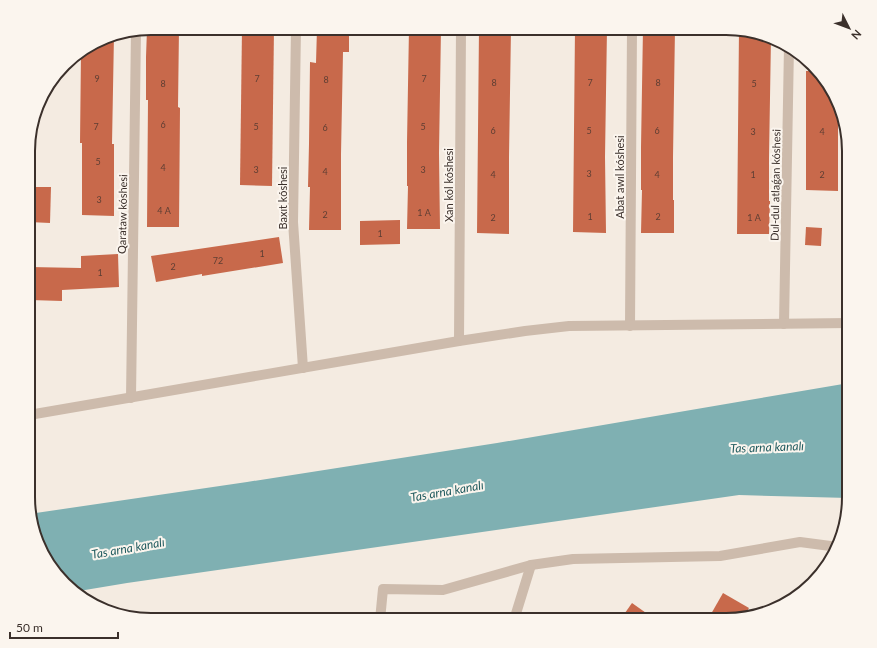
<svg xmlns="http://www.w3.org/2000/svg" width="877" height="648" viewBox="0 0 877 648" font-family="Lato,sans-serif">
<style>
.water{fill:#7fb0b2}
.building{fill:#c8694b}
.lines{fill:none;stroke-linecap:round;stroke-linejoin:round}
.street{stroke:#cdbbac;stroke-width:10}
.labels{text-anchor:middle;dominant-baseline:central;stroke-width:4;stroke-linejoin:round;paint-order:stroke}
.number-label{font-size:9px;fill:#5e3e33}
.street-label{font-size:11px;fill:#3b302b;stroke:#fbf5ee}
.water-label{font-size:12px;font-style:italic;fill:#1f5a5e;stroke:#fbf5ee}
.rim{fill:none;stroke:#3b302b;stroke-width:2}
</style>
<rect width="100%" height="100%" fill="#f4ebe1"/>
<!-- water -->
<polygon class="water" points="849,383 849,498 739,495 127,583 73,592 44,558 29,514 247,482 497,443"/>
<!-- building -->
<g class="building">
<polygon points="151,28 179,28 178,107 180,108 179,227 147,227 148,100 146,100 146,57 147,29"/>
<polygon points="242,28 274,28 272,186 240,185"/>
<polygon points="317,28 349,28 349,52 343,52 341,154 341,230 309,230 310,187 308,187 309,144 310,62 316,63"/>
<polygon points="409,28 441,28 439,153 440,229 407,229 408,186 407,186 407,142"/>
<polygon points="479,28 511,28 509,157 509,234 477,233"/>
<polygon points="575,28 607,28 605,157 606,233 573,232"/>
<polygon points="643,28 675,28 673,157 673,200 674,200 674,233 641,233 642,190 641,190 641,147"/>
<polygon points="739,29 771,37 769,158 769,201 770,201 769,234 737,234"/>
<polygon points="114,34 112,144 114,144 114,216 82,215 82,143 80,143 81,52"/>
<polygon points="806,71 815,71 836,96 838,102 838,191 806,190"/>
<polygon points="29,187 51,187 50,223 29,222"/>
<polygon points="400,220 400,244 360,245 360,221"/>
<polygon points="806,227 822,228 821,246 805,245"/>
<polygon points="279,237 283,263 202,276 202,274 156,282 151,256"/>
<polygon points="118,254 119,287 62,290 62,301 30,300 30,267 81,268 81,256"/>
<polygon points="723,593 749,608 744,616 722,620 711,614"/>
<polygon points="632,603 656,620 620,620"/>
</g>
<g class="lines">
<!-- street -->
<g class="street">
<polyline points="296,28 293,222 303,368"/>
<polyline points="784,324 789,46"/>
<polyline points="630,326 632,28"/>
<polyline points="459,341 461,28"/>
<polyline points="131,398 136,30"/>
<polyline points="29,415 459,341 525,331 569,326 849,323"/>
<polyline points="380,620 383,589 443,590 531,565 573,559 720,556 800,542 838,547"/>
<polyline points="514,620 531,565"/>
</g>
</g>
<g class="labels">
<!-- number labels -->
<g class="number-label">
<text x="97" y="78">9</text>
<text x="257" y="78">7</text>
<text x="424" y="78">7</text>
<text x="326" y="79">8</text>
<text x="494" y="82">8</text>
<text x="590" y="82">7</text>
<text x="658" y="82">8</text>
<text x="163" y="83">8</text>
<text x="754" y="83">5</text>
<text x="163" y="124">6</text>
<text x="96" y="126">7</text>
<text x="256" y="126">5</text>
<text x="423" y="126">5</text>
<text x="325" y="127">6</text>
<text x="493" y="130">6</text>
<text x="589" y="130">5</text>
<text x="657" y="130">6</text>
<text x="753" y="131">3</text>
<text x="822" y="131">4</text>
<text x="98" y="161">5</text>
<text x="163" y="167">4</text>
<text x="256" y="169">3</text>
<text x="423" y="169">3</text>
<text x="325" y="171">4</text>
<text x="589" y="173">3</text>
<text x="493" y="174">4</text>
<text x="657" y="174">4</text>
<text x="753" y="174">1</text>
<text x="822" y="174">2</text>
<text x="99" y="199">3</text>
<text x="164" y="210">4 А</text>
<text x="424" y="212">1 А</text>
<text x="325" y="214">2</text>
<text x="590" y="216">1</text>
<text x="658" y="216">2</text>
<text x="493" y="217">2</text>
<text x="754" y="217">1 А</text>
<text x="380" y="233">1</text>
<text x="262" y="253">1</text>
<text x="218" y="260">72</text>
<text x="173" y="266">2</text>
<text x="100" y="272">1</text>
</g>
<!-- street labels -->
<g class="street-label">
<text transform="translate(619 177) rotate(-90)">Abat awıl kóshesi</text>
<text transform="translate(448 185) rotate(-90)">Xan kól kóshesi</text>
<text transform="translate(775 185) rotate(-89)">Dul-dul atlaǵan kóshesi</text>
<text transform="translate(282 198) rotate(-90)">Baxıt kóshesi</text>
<text transform="translate(122 214) rotate(-89)">Qarataw kóshesi</text>
</g>
<!-- water labels -->
<g class="water-label">
<text transform="translate(767 447) rotate(-2)">Tas arna kanalı</text>
<text transform="translate(447 491) rotate(-10)">Tas arna kanalı</text>
<text transform="translate(128 548) rotate(-10)">Tas arna kanalı</text>
</g>
</g>
<!-- crop -->
<path d="M0 0H877V648H0ZM151 35H726A116 116 0 0 1 842 151V497A116 116 0 0 1 726 613H151A116 116 0 0 1 35 497V151A116 116 0 0 1 151 35Z" fill="#fbf5ee" fill-rule="evenodd"/>
<path class="rim" d="M151 35H726A116 116 0 0 1 842 151V497A116 116 0 0 1 726 613H151A116 116 0 0 1 35 497V151A116 116 0 0 1 151 35Z"/>
<!-- north arrow -->
<g transform="translate(849 28) rotate(132)" stroke="#fbf5ee" stroke-width="3" paint-order="stroke">
<path d="M0-3L7 15L0 10L-7 15Z" fill="#3b302b"/>
<text y="-6" font-size="11" font-weight="bold" text-anchor="middle" fill="#3b302b">N</text>
</g>
<!-- scale -->
<path d="M10 632v6h108v-6" fill="none" stroke="#3b302b" stroke-width="2"/>
<text x="16" y="632" font-size="12" fill="#3b302b" stroke="#fbf5ee" stroke-width="3" paint-order="stroke">50 m</text>
</svg>
